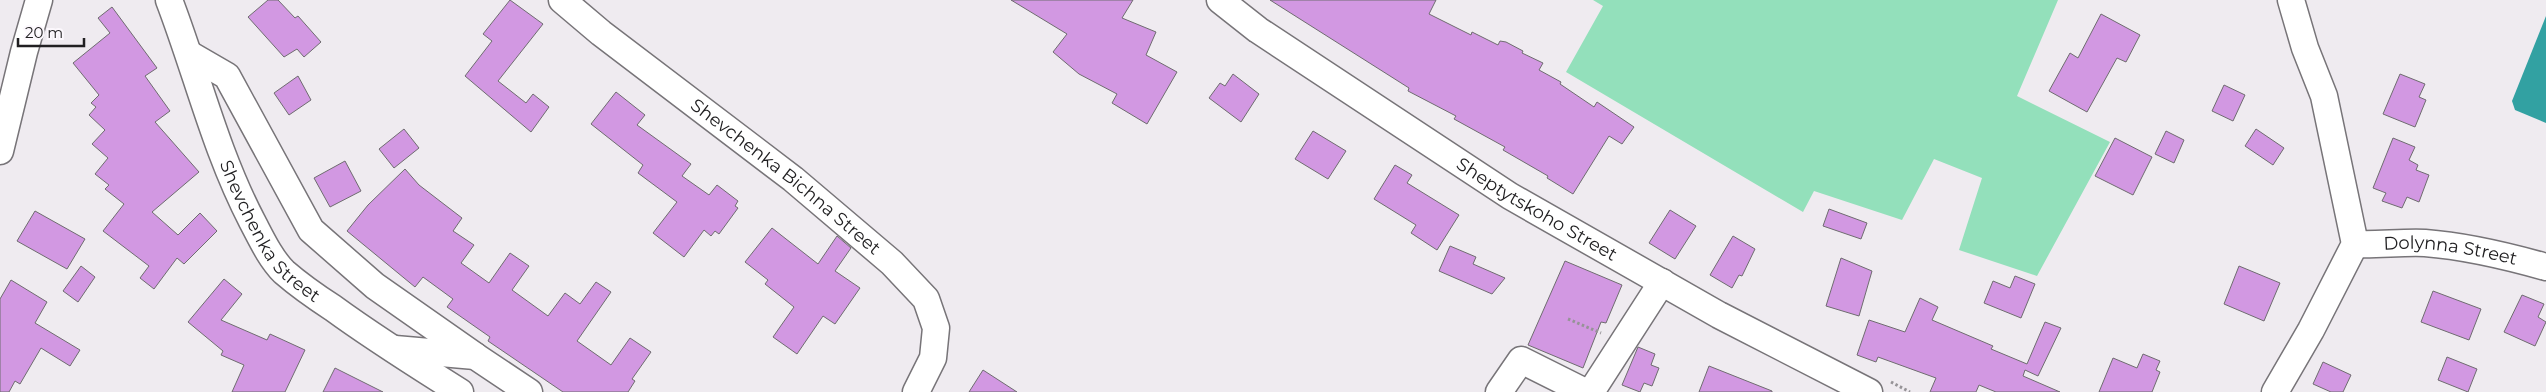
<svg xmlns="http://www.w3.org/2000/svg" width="2546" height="392" viewBox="0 0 2546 392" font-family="Montserrat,sans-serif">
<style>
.green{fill:#93e0bb}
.water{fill:#32a1a2}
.building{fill:#d298e2;stroke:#6f6c70}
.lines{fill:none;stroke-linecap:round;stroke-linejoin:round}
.minor-casing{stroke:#777478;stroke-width:29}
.path{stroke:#969397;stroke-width:3;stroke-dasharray:2.5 2.5;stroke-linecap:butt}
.minor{stroke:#fff;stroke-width:26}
.labels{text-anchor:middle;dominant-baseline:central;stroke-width:4;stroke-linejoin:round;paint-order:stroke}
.street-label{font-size:18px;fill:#212022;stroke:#fcf8fd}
</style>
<rect width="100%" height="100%" fill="#efebf0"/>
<!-- green -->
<polygon class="green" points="1593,0 2058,0 2017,96 2110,142 2037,276 1959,250 1982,178 1934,159 1902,220 1814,191 1803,212 1566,72 1603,6"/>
<!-- water -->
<polygon class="water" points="2546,16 2546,123 2515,110 2512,101"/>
<!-- building -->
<g class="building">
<polygon points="268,0 278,0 295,18 298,16 321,42 304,57 297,49 284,57 248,17"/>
<polygon points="510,0 543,24 498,81 526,103 533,94 549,107 531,132 465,76 492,41 483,34"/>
<polygon points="1011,0 1133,0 1122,18 1156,32 1146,55 1177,72 1147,124 1112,103 1117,94 1079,74 1053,52 1067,34"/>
<polygon points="1270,0 1436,0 1429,14 1471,35 1472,32 1498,45 1500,41 1506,42 1523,51 1522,53 1543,63 1539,70 1561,82 1560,84 1594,107 1597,102 1634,127 1622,144 1609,136 1573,194 1547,178 1548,176 1503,150 1505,147 1454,119 1456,116 1408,91 1409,88"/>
<polygon points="112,7 157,68 145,76 170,111 155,122 199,172 152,212 178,235 200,213 217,231 184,264 177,258 154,289 140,278 149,266 103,231 124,204 105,189 109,185 95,174 108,158 92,144 105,130 89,115 96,107 91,103 99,95 73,63 110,33 98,18"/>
<polygon points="2101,14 2140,35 2126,62 2117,58 2087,112 2049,91 2070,53 2078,58"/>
<polygon points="1233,74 1259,94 1241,122 1209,98 1220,83 1225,86"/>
<polygon points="2400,74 2425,84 2419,97 2426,100 2415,127 2383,114"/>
<polygon points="298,76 311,100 289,115 274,93"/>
<polygon points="2224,85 2245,95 2233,121 2212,111"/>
<polygon points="616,92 645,115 637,125 691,164 682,176 709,195 717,185 738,201 735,206 738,208 719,234 715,231 711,236 704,230 684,257 653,233 677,202 638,173 643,165 591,124"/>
<polygon points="404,129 419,148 394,168 379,149"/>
<polygon points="2256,129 2284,148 2273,165 2245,146"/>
<polygon points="1313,131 1346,151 1328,179 1295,159"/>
<polygon points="2166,131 2184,140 2174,163 2155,154"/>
<polygon points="2115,138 2152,157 2133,195 2095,176"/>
<polygon points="2393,138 2415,147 2409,160 2418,165 2416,170 2429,175 2419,202 2407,197 2402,208 2382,201 2386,193 2373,188"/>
<polygon points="345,161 361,191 330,207 314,178"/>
<polygon points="1395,165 1412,175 1407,183 1459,215 1437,250 1411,233 1416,225 1374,199"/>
<polygon points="405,169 419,185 462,218 453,231 474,245 461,263 489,283 510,253 529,266 512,290 548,316 565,293 580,304 596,282 611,292 577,341 611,365 630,338 651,352 632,379 635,381 628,392 563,392 488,341 490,337 447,307 453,299 423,277 415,287 347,231 368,205"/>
<polygon points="1829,209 1867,223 1861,239 1823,226"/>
<polygon points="1670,210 1696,226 1675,259 1649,243"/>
<polygon points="35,211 85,239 67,269 17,241"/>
<polygon points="772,228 818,264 837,236 851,248 835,271 860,288 835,324 823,316 797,354 773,337 794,307 765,284 768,280 745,262"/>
<polygon points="1733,236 1755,249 1742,276 1739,275 1732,288 1710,275"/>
<polygon points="1450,246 1476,257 1473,264 1505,278 1492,294 1439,271"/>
<polygon points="1841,258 1872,271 1859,316 1826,306"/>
<polygon points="1565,261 1622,285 1606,323 1601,322 1583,368 1528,345"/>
<polygon points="81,266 95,277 78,302 63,291"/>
<polygon points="2239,266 2280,283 2264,321 2224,304"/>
<polygon points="2015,276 2035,284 2021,318 1984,303 1993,281 2010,288"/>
<polygon points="224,279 242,294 221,320 267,340 270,334 305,350 285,392 232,392 244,365 221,355 223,351 188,322"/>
<polygon points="11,280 47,302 35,323 80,350 70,366 41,348 20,384 15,381 9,392 0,392 0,299"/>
<polygon points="2433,291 2481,309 2469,340 2421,322"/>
<polygon points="2522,295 2544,304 2538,317 2546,322 2535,346 2504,332"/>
<polygon points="1920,298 1938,307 1932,320 1993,346 1991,349 2027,364 2045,322 2061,328 2038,376 2025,370 2023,376 2060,392 1996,392 1979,385 1976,392 1930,392 1936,378 1878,357 1876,362 1857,355 1869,320 1905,332"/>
<polygon points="1638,347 1655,354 1651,365 1659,368 1652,386 1644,383 1640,392 1622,385"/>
<polygon points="2143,354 2160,361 2156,370 2160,372 2152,392 2099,392 2113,358 2137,368"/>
<polygon points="2447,357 2477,369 2468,392 2438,380"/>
<polygon points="2323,362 2351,375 2343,392 2331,392 2313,384"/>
<polygon points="1709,366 1772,391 1772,392 1699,392"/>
<polygon points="335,368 383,392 323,392"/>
<polygon points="983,370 1017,392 969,392"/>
</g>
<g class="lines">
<!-- minor casing -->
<g class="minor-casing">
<g id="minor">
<path id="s1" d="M169 0C197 73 215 150 252 221 261 238 270 258 284 272 299 285 316 297 333 308 374 338 417 365 460 392"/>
<path id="s2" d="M562 0 601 33 793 179 892 263 926 299 936 328 933 358 916 392"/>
<path id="s3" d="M1220 0 1258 30 1510 196 1719 315 1869 392"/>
<polyline points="189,54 227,76 311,230 375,286 475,356"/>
<polyline points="0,151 24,52 39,0"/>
<path id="s4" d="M2355 244C2378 245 2402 242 2425 243 2465 246 2507 256 2546 267"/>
<polyline points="395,349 475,356 529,392"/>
<polyline points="1499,392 1521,360 1585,392"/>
<polyline points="1591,392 1662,282"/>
<polyline points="2275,392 2311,330 2355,244 2324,96 2305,48 2291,0"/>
</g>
</g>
<!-- path -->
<g class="path">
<polyline points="1568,319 1601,333"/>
<polyline points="1891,382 1910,392"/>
</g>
<!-- minor -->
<use href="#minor" class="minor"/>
</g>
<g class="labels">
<!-- street labels -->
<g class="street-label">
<text stroke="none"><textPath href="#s2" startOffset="285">Shevchenka Bichna Street</textPath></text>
<text stroke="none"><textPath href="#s3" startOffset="380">Sheptytskoho Street</textPath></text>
<text stroke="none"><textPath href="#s1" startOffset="255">Shevchenka Street</textPath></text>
<text stroke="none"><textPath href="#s4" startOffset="96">Dolynna Street</textPath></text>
</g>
</g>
<!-- scale -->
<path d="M18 38v8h66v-8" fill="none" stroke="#212022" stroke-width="2.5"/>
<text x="25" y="38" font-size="15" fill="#212022" stroke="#fcf8fd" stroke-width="4" paint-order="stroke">20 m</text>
</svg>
